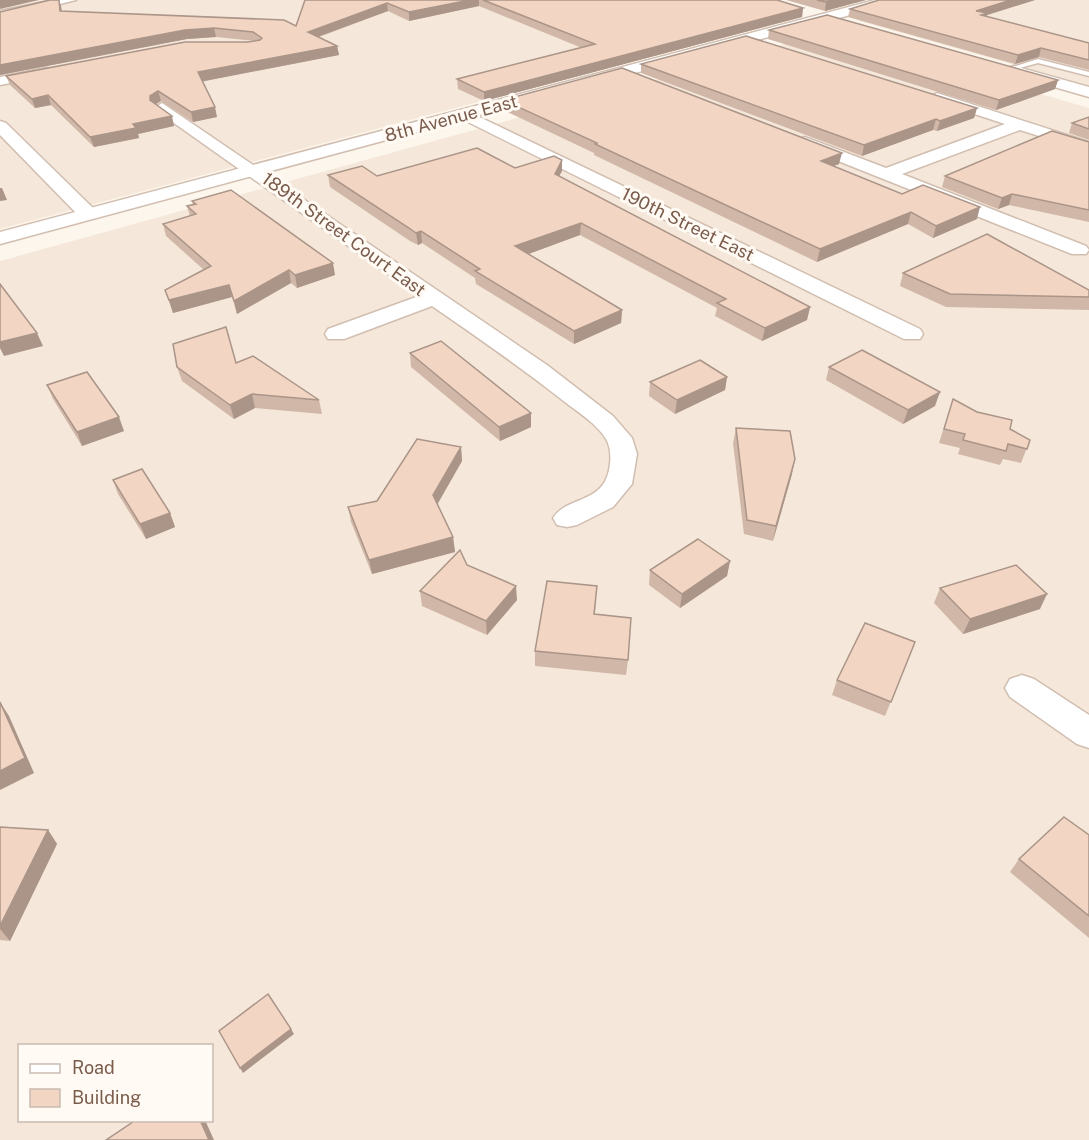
<svg xmlns="http://www.w3.org/2000/svg" width="1089" height="1140" viewBox="0 0 1089 1140" font-family="'Public Sans',sans-serif">
<style>
.residential{fill:#f5e8da;fill-rule:evenodd}
.lines{fill:none;stroke-linecap:round;stroke-linejoin:round}
.service-casing{stroke:#d1beb0;stroke-width:3}
.minor-casing{stroke:#d1beb0;stroke-width:3}
.tertiary-casing{stroke:#d1beb0;stroke-width:3}
.service{fill:#fff;fill-rule:evenodd}
.minor{fill:#fff;fill-rule:evenodd}
.tertiary{fill:#fff;fill-rule:evenodd}
.wall{fill:#d1b7a8}
.shaded-wall{fill:#aa9588}
.building{fill:#f3d5c3;stroke:#aa9588;stroke-width:1.5}
.labels{text-anchor:middle;dominant-baseline:central;stroke-width:6;stroke-linejoin:round;paint-order:stroke}
.far-street-label{font-size:18px;fill:#7a5c4d;stroke:#fffaf3}
</style>
<rect width="100%" height="100%" fill="#fdf6ec"/>
<!-- residential -->
<g class="residential">
<polygon points="0,0 746,0 801,16 0,229"/>
<polygon points="913,0 1089,0 1089,86 859,21 856,16"/>
<path d="M828 32 1089 108V1140H0V261ZM20 1046H212V1120H20Z"/>
</g>
<g class="lines">
<!-- service casing -->
<g class="service-casing">
<polygon id="service" points="1038,59 1089,72 1089,76 1038,63 1009,71 1006,69"/>
</g>
<!-- minor casing -->
<g class="minor-casing">
<g id="minor">
<polygon points="54,0 76,0 0,19 0,11"/>
<polygon points="47,68 52,69 52,75 0,85 0,77"/>
<polygon points="937,93 1089,142 1089,152 1020,130 902,174 1086,246 1089,250 1086,254 1072,254 798,145 796,142 804,137 810,139 886,168 1005,124 932,100 930,97"/>
<path d="M162 103 547 365 613 416 632 438 637 454 632 484 613 507 577 525 567 527 557 525 553 518C564 500 592 502 604 483 611 472 613 450 606 439 597 424 579 413 565 402 522 368 477 337 432 306L344 339H328L325 334 328 329 419 296 157 111 154 108Z"/>
<polygon points="465,110 920,329 923,334 920,339 904,339 460,118 457,115"/>
<polygon points="0,121 6,123 95,210 97,214 95,218 81,218 0,135"/>
<polygon points="1022,675 1034,679 1089,715 1089,748 1077,744 1010,697 1005,688 1010,679"/>
</g>
</g>
<!-- tertiary casing -->
<g class="tertiary-casing">
<g id="tertiary">
<polygon points="875,0 896,0 895,3 0,244 0,232"/>
<polygon points="1014,66 1089,87 1089,97 1009,74 1006,71 1009,68"/>
</g>
</g>
<!-- service -->
<use href="#service" class="service"/>
<!-- minor -->
<use href="#minor" class="minor"/>
<!-- tertiary -->
<use href="#tertiary" class="tertiary"/>
</g>
<!-- wall -->
<g class="wall">
<polygon points="305,0 777,0 803,8 802,17 484,101 458,89 457,79 582,48 479,6 409,21 388,11 319,37 337,46 339,55 202,81 217,117 193,122 161,101 156,104 174,126 138,134 139,138 94,147 51,105 35,108 10,85 6,76 255,41 216,37 187,39 0,75 0,12 61,6 62,11 296,26"/>
<polygon points="786,0 866,0 825,11"/>
<polygon points="879,0 1035,0 987,15 987,17 1089,43 1089,70 1039,57 1015,64 848,17 850,9"/>
<polygon points="769,30 1058,80 1055,89 996,110 768,39"/>
<polygon points="641,64 977,108 974,118 937,131 933,130 862,156 641,73"/>
<polygon points="503,100 839,164 834,166 902,194 977,219 933,238 908,224 817,262 594,155 594,153 503,110"/>
<polygon points="1089,117 1089,140 1069,133 1072,123"/>
<polygon points="1089,142 1089,222 1009,205 998,209 942,187 945,176"/>
<polygon points="562,160 562,171 559,176 810,307 807,320 762,341 715,316 717,308 580,235 528,254 622,310 621,323 574,344 476,284 475,278 422,243 418,245 410,241 330,187 328,175 377,176 515,168"/>
<polygon points="192,201 335,275 297,288 291,283 237,314 232,297 173,313 165,290 204,270 166,236 163,224 190,216 187,206 193,205"/>
<polygon points="903,273 1089,290 1089,310 946,307 900,286"/>
<polygon points="410,353 531,413 531,427 500,441 411,367"/>
<polygon points="236,363 319,400 322,414 255,408 234,419 182,381 177,367"/>
<polygon points="829,367 935,406 903,424 826,380"/>
<polygon points="727,377 725,390 675,414 649,396 650,382"/>
<polygon points="47,385 124,431 82,446 53,399"/>
<polygon points="953,399 1030,440 1021,463 1003,459 1000,465 958,454 960,448 939,443"/>
<polygon points="736,428 792,474 773,541 744,534 733,443"/>
<polygon points="461,447 462,461 437,505 453,537 455,552 372,574 351,522 348,507 377,501"/>
<polygon points="113,480 170,513 175,527 146,539 118,494"/>
<polygon points="730,561 727,576 680,608 649,585 650,570"/>
<polygon points="467,565 517,600 487,635 422,606 420,591"/>
<polygon points="940,588 1040,609 963,634 934,603"/>
<polygon points="596,601 595,614 628,660 626,675 535,666 535,651"/>
<polygon points="915,642 885,716 832,695 837,680"/>
<polygon points="0,827 48,830 57,844 10,941 0,940"/>
<polygon points="1089,835 1089,938 1010,872 1019,859"/>
</g>
<!-- shaded-wall -->
<g class="shaded-wall">
<polygon points="0,0 39,0 0,9"/>
<polygon points="59,0 61,6 62,19 60,11"/>
<polygon points="470,0 479,0 479,6 409,21 409,12"/>
<polygon points="836,0 866,0 825,11 826,2"/>
<polygon points="1011,0 1035,0 987,15 985,22 976,11"/>
<polygon points="387,3 388,11 309,40 308,32"/>
<polygon points="803,8 802,17 484,101 484,92"/>
<polygon points="214,28 216,37 187,39 0,75 0,65 185,30"/>
<polygon points="337,46 339,55 200,82 198,72"/>
<polygon points="1041,48 1039,57 1015,64 1018,55"/>
<polygon points="1058,80 1055,89 996,110 999,100"/>
<polygon points="158,91 161,101 153,106 150,100 150,96"/>
<polygon points="48,95 51,105 35,108 32,99"/>
<polygon points="215,107 217,117 193,122 191,112"/>
<polygon points="977,108 974,118 937,131 940,121"/>
<polygon points="172,116 174,126 138,134 139,138 94,147 90,137 133,124"/>
<polygon points="936,119 933,130 862,156 864,145"/>
<polygon points="842,153 839,164 818,172 821,161"/>
<polygon points="562,160 562,171 554,186 555,174"/>
<polygon points="0,188 2,188 7,200 0,201"/>
<polygon points="1012,194 1009,205 998,209 1002,198"/>
<polygon points="980,207 977,219 933,238 936,226"/>
<polygon points="911,212 908,224 817,262 820,249"/>
<polygon points="581,223 580,235 515,259 515,246"/>
<polygon points="421,231 422,243 418,245 416,233"/>
<polygon points="333,263 335,275 297,288 295,275"/>
<polygon points="289,270 291,283 237,314 234,301"/>
<polygon points="229,285 232,297 173,313 169,300"/>
<polygon points="810,307 807,320 762,341 765,328"/>
<polygon points="622,310 621,323 574,344 574,331"/>
<polygon points="37,333 43,346 4,356 0,348 0,342"/>
<polygon points="727,377 725,390 675,414 677,400"/>
<polygon points="940,392 935,406 903,424 908,410"/>
<polygon points="252,394 255,408 234,419 230,405"/>
<polygon points="531,413 531,427 500,441 499,427"/>
<polygon points="119,417 124,431 82,446 77,432"/>
<polygon points="461,447 462,461 434,510 433,495"/>
<polygon points="795,459 792,474 773,541 776,526"/>
<polygon points="170,513 175,527 146,539 140,524"/>
<polygon points="453,537 455,552 372,574 369,560"/>
<polygon points="730,561 727,576 680,608 682,594"/>
<polygon points="516,586 517,600 487,635 486,621"/>
<polygon points="1047,594 1040,609 963,634 970,619"/>
<polygon points="0,702 9,716 34,773 0,790"/>
<polygon points="48,830 57,844 10,941 0,929 0,926"/>
<polygon points="291,1029 294,1034 243,1073 240,1068"/>
<polygon points="200,1120 205,1120 214,1140 209,1140"/>
</g>
<!-- building -->
<g class="building">
<polygon points="50,0 59,0 60,11 284,20 296,26 305,0 470,0 409,12 387,3 308,32 337,46 198,72 215,107 191,112 158,91 150,96 150,100 172,116 133,124 136,128 90,137 48,95 32,99 6,76 185,42 248,42 260,40 262,38 253,32 214,28 185,30 0,65 0,12"/>
<polygon points="483,0 777,0 803,8 484,92 457,79 595,44"/>
<polygon points="817,0 836,0 826,2"/>
<polygon points="879,0 1011,0 976,11 988,13 981,15 1089,43 1089,60 1041,48 1018,55 850,9"/>
<polygon points="827,15 1058,80 999,100 769,30"/>
<polygon points="746,36 977,108 940,121 936,119 864,145 641,64"/>
<polygon points="622,68 842,153 821,161 902,194 923,185 980,207 936,226 911,212 820,249 595,144 597,143 503,100"/>
<polygon points="1089,117 1089,129 1072,123"/>
<polygon points="1052,131 1089,142 1089,210 1012,194 1002,198 945,176"/>
<polygon points="477,148 515,168 554,156 562,160 555,174 810,307 765,328 717,303 726,299 581,223 515,246 622,310 574,331 475,271 480,269 421,231 416,233 409,228 328,175 362,166 377,176"/>
<polygon points="231,190 333,263 295,275 289,270 234,301 229,285 169,300 165,290 211,266 163,224 196,214 187,206 196,204 192,201"/>
<polygon points="987,234 1089,290 1089,297 950,294 903,273"/>
<polygon points="0,284 37,333 0,342"/>
<polygon points="226,327 236,363 253,356 319,400 252,394 230,405 177,367 173,344"/>
<polygon points="441,341 531,413 499,427 410,353"/>
<polygon points="862,350 940,392 908,410 829,367"/>
<polygon points="700,360 727,377 677,400 650,382"/>
<polygon points="87,372 119,417 77,432 47,385"/>
<polygon points="953,399 977,412 1012,420 1010,429 1030,440 1027,449 1008,444 1006,451 963,440 965,434 944,429"/>
<polygon points="736,428 790,431 795,459 776,526 747,520"/>
<polygon points="417,439 461,447 433,495 453,537 369,560 348,507 377,501"/>
<polygon points="142,469 170,513 140,524 113,480"/>
<polygon points="698,539 730,561 682,594 650,570"/>
<polygon points="460,550 467,565 516,586 486,621 420,591"/>
<polygon points="1016,565 1047,594 970,619 940,588"/>
<polygon points="547,581 597,586 594,614 631,618 628,660 535,651"/>
<polygon points="865,623 915,642 891,702 837,680"/>
<polygon points="0,702 25,758 0,771"/>
<polygon points="1064,817 1089,835 1089,916 1019,859"/>
<polygon points="0,827 48,830 0,926"/>
<polygon points="268,994 291,1029 240,1068 219,1031"/>
<polygon points="136,1120 200,1120 209,1140 106,1140"/>
</g>
<g class="labels">
<!-- far-street labels -->
<g class="far-street-label">
<text transform="translate(451 118) rotate(-15)">8th Avenue East</text>
<text transform="translate(688 224) rotate(26)">190th Street East</text>
<text transform="translate(344 234) rotate(36)">189th Street Court East</text>
</g>
</g>
<!-- legend -->
<rect x="18" y="1044" width="195" height="78" fill="#fffaf3" stroke="#cabbb1" stroke-width="1.5"/>
<rect x="30" y="1064" width="30" height="9" fill="#ffffff" stroke="#cabbb1" stroke-width="1.5"/>
<text x="72" y="1074" font-size="18" fill="#7a5c4d">Road</text>
<rect x="30" y="1089" width="30" height="18" fill="#f3d5c3" stroke="#cabbb1" stroke-width="1.5"/>
<text x="72" y="1104" font-size="18" fill="#7a5c4d">Building</text>
</svg>
